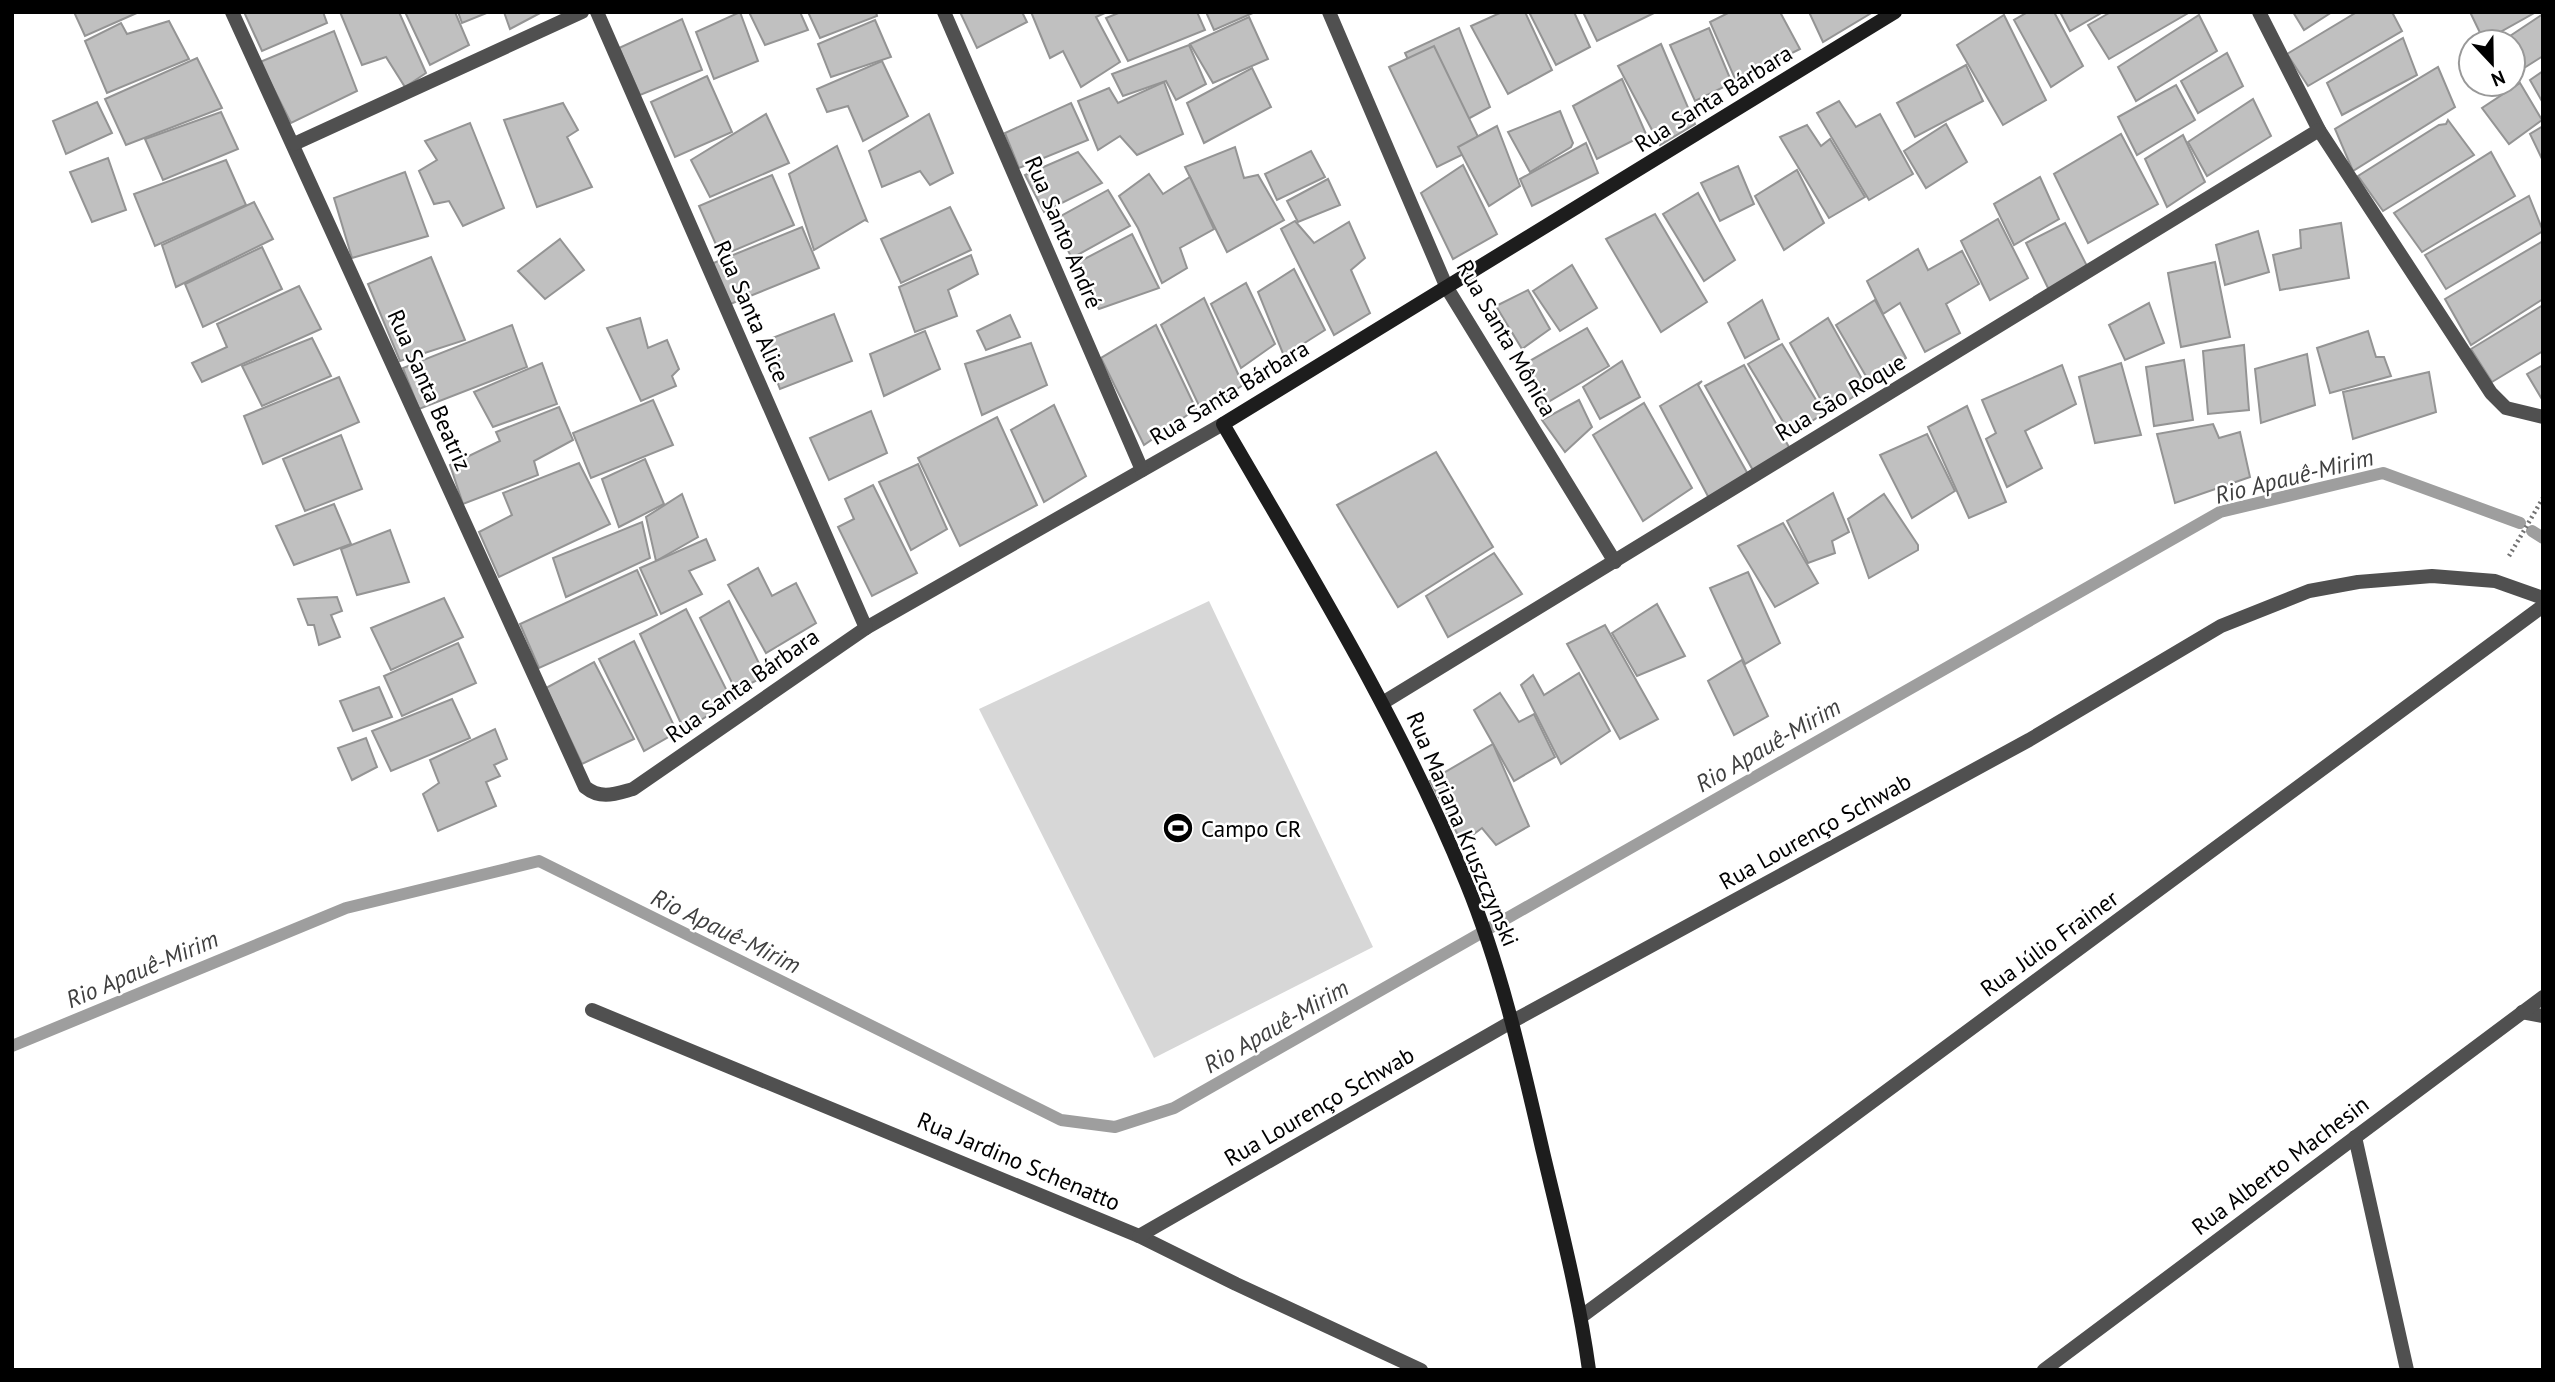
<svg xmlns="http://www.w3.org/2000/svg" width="2555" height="1382" viewBox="0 0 2555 1382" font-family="'PT Sans',sans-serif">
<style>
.green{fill:#d7d7d7}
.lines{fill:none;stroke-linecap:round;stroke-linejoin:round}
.stream{stroke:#9e9e9e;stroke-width:12}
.building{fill:#c0c0c0;stroke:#949494;stroke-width:2}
.path{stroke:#727272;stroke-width:4.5;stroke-dasharray:2 3.5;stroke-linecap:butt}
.street{stroke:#505050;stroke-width:14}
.secondary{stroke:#1d1d1d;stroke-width:14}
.labels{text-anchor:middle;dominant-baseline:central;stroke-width:5;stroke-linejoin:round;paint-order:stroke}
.street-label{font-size:23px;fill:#000;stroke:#fff}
.poi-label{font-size:23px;fill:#000;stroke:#fff;text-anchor:start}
.water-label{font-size:24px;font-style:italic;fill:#3f3f3f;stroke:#fff}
</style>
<rect width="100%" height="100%" fill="#fff"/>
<!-- green -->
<polygon class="green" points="1209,601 1373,947 1154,1058 979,709"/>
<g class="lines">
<!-- stream -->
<g class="stream">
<polyline points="2532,531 2543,538"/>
<polyline points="12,1046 346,908 539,861 1061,1120 1115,1127 1174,1108 2220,512 2383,473 2520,523"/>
</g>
</g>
<!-- building -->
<g class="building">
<polygon points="74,12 139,12 85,36"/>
<polygon points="244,12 323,12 327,23 262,51"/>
<polygon points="340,12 399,12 426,73 405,87 386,57 362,65"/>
<polygon points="405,12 455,12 469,45 430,65"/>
<polygon points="458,12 489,12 462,23"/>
<polygon points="504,12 542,12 510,29"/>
<polygon points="740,12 758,61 714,79 696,32"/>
<polygon points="749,12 800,12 808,30 765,45"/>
<polygon points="808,12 876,12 877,16 820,38"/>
<polygon points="960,12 1022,12 1027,22 977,48"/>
<polygon points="1031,12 1107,12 1096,17 1120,62 1081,87 1063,51 1050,58"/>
<polygon points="1121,12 1197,12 1205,30 1128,61 1106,18"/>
<polygon points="1206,12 1255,12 1214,30"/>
<polygon points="1502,12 1525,12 1552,70 1508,94 1471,26"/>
<polygon points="1529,12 1574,12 1590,47 1556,65"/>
<polygon points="1583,12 1656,12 1597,41"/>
<polygon points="1730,12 1780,12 1800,49 1736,81 1710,22"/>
<polygon points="1809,12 1873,12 1823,42"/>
<polygon points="2028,12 2054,12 2083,66 2051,87 2014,20"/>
<polygon points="2060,12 2103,12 2070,31"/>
<polygon points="2111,12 2190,12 2109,59 2088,25"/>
<polygon points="2293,12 2332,12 2304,30"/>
<polygon points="2357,12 2392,12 2402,31 2308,86 2287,54"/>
<polygon points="2470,12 2536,12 2484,41"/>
<polygon points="2543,14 2543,56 2513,75 2513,42 2501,42"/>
<polygon points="2004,15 2046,100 2003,125 1957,45"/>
<polygon points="2199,15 2217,51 2136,101 2118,67"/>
<polygon points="1249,17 1268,59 1213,83 1190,44"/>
<polygon points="682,19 702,70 640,95 619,48"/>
<polygon points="875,20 891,57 831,77 818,44"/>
<polygon points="169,21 189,59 107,93 85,41 121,23 127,34"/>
<polygon points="1459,28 1490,107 1442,133 1405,53"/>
<polygon points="1709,28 1732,83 1695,101 1670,45"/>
<polygon points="334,31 357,91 291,123 260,62"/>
<polygon points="2403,38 2417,75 2342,115 2327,83"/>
<polygon points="1661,44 1695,124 1660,145 1618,66"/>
<polygon points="1189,45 1206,84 1176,100 1166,81 1123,96 1112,74"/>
<polygon points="1434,46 1482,145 1437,167 1389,67"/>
<polygon points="2227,53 2243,86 2198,113 2181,81"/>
<polygon points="197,58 222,108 126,145 105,99"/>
<polygon points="882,61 908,116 863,141 848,106 827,112 817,89"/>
<polygon points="1966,65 1983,101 1915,137 1897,103"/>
<polygon points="2438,67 2455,107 2353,171 2335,129"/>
<polygon points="1252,68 1271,107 1204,143 1187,103"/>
<polygon points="2543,71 2543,103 2530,80"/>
<polygon points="707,76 732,132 675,157 651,102"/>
<polygon points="1622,79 1646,134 1597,159 1573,106"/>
<polygon points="1164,82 1183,134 1137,155 1120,136 1098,150 1078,101 1109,88 1118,103"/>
<polygon points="2520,83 2542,120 2509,144 2482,108"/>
<polygon points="2176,85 2195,120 2137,155 2118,117"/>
<polygon points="2253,99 2271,136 2207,176 2188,142"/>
<polygon points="1839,101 1856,127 1880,114 1913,174 1869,200 1817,113"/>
<polygon points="97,102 112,133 66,154 53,121"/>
<polygon points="563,103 578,130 567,137 592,187 537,207 504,120"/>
<polygon points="1071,103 1088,140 1019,168 1005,133"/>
<polygon points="1560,111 1573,143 1571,147 1530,172 1508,132"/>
<polygon points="221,112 238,149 163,180 145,139"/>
<polygon points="766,114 789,163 710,197 691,160"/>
<polygon points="929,114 953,173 930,185 920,171 882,187 869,151"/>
<polygon points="2448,120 2474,155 2383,211 2358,176 2439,125 2446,124"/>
<polygon points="470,123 504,208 463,226 449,201 434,204 419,171 437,160 425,141"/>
<polygon points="1946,124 1967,162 1926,188 1904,151"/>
<polygon points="1807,125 1821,146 1830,139 1865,197 1829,218 1780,137"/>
<polygon points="1497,126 1520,186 1489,206 1458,147"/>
<polygon points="2543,126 2543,161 2530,134"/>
<polygon points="2121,134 2158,204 2088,243 2054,174"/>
<polygon points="2183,135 2205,182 2167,207 2145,159"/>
<polygon points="1586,143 1598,173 1532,206 1520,179"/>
<polygon points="837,146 867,221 865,220 814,250 789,174"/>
<polygon points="1235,147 1244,178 1258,175 1284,220 1227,252 1185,167"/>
<polygon points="1311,151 1325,177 1277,200 1265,174"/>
<polygon points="1078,152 1102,183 1044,212 1025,175"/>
<polygon points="2491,152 2515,196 2422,252 2394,213"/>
<polygon points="108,158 126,210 92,222 70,172"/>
<polygon points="226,160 246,205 155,246 134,194"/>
<polygon points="1463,165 1497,234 1453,259 1421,193"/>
<polygon points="1738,166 1754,204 1720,221 1701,183"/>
<polygon points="1797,170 1824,223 1784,250 1755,196"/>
<polygon points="405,172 428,236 352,258 334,198"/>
<polygon points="1149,174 1163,194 1190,177 1214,229 1180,248 1187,268 1162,283 1138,228 1119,196"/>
<polygon points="772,175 794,225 721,256 699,206"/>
<polygon points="2040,177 2059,219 2014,245 1994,204"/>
<polygon points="1328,179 1340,205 1298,222 1287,201"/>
<polygon points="1108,190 1130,226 1072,258 1052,221"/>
<polygon points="1698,193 1735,260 1704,281 1663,214"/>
<polygon points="2529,196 2543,231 2446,289 2425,255"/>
<polygon points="254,202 273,239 176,287 162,245"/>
<polygon points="950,207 971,250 901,283 881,239"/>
<polygon points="1655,214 1707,302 1661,332 1606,239"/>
<polygon points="1998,219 2028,278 1990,300 1961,241"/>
<polygon points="1295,221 1314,243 1349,222 1365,258 1351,270 1370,313 1334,335 1281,229"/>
<polygon points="2065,223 2088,268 2049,290 2026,243"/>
<polygon points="2341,223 2349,278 2280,290 2273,255 2301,248 2300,230"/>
<polygon points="802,227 819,268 728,305 711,264"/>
<polygon points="2258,231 2269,272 2225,285 2216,245"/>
<polygon points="1132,234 1159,288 1099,309 1073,265"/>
<polygon points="560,239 584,270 545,299 518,271"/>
<polygon points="2543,241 2543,299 2471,345 2445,299"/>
<polygon points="262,247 282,289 203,327 185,284"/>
<polygon points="1918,249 1928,270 1962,251 1979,284 1946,304 1960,333 1925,352 1900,303 1883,314 1867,281"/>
<polygon points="971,255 978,274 948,290 957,316 915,332 899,287"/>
<polygon points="431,257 465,340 400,361 368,284"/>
<polygon points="2215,262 2230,337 2181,347 2168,273"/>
<polygon points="1572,265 1597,308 1560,331 1533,291"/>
<polygon points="1294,269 1325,330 1284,356 1258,292"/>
<polygon points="1246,283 1275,344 1241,368 1211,304"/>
<polygon points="299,286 321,329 202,382 192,363 227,347 217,324"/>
<polygon points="1528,290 1550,329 1522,349 1496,306"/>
<polygon points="1204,298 1243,385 1202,412 1161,325"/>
<polygon points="1762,300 1779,339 1745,358 1728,323"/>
<polygon points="1875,300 1906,358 1870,383 1836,325"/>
<polygon points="2149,303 2164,343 2125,360 2109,325"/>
<polygon points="2543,305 2543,351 2492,382 2471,349"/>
<polygon points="834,314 852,361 780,389 762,342"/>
<polygon points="1010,315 1020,337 986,350 977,331"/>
<polygon points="640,318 648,348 667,340 679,369 672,376 676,386 641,401 607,328"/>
<polygon points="1828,318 1867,388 1828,413 1790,343"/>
<polygon points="512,325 527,367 419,409 403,368"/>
<polygon points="1156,325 1196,409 1144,445 1101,358"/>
<polygon points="1587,328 1609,366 1543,405 1521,366"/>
<polygon points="925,331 940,369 884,396 870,354"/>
<polygon points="2368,331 2376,357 2384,357 2391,376 2330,393 2317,348"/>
<polygon points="312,338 331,376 262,406 242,366"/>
<polygon points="1031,343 1047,385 982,415 965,364"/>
<polygon points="1782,344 1824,413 1791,435 1748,364"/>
<polygon points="2244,345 2249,410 2208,414 2203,351"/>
<polygon points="2307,354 2315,405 2261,423 2255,369"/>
<polygon points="2184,360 2193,420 2154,426 2146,367"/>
<polygon points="1622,361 1640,397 1600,419 1583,387"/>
<polygon points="542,363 557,404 493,427 474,392"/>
<polygon points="2121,363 2141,435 2095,443 2079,377"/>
<polygon points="1744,365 1790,449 1754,472 1705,386"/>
<polygon points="2062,365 2076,404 2025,431 2042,468 2007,487 1986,439 1996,433 1982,400"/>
<polygon points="2543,365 2543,401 2527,374"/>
<polygon points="2429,372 2436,412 2353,439 2343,392"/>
<polygon points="339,377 359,422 263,464 244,416"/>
<polygon points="1702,381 1698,385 1749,476 1710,500 1660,406"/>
<polygon points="653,400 673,445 591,478 573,433"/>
<polygon points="1579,400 1592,427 1565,452 1542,420"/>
<polygon points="1644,403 1692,488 1643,521 1593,435"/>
<polygon points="1054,405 1086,476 1044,502 1011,430"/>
<polygon points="1967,406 2006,502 1969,518 1928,427"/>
<polygon points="559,407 573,440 534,461 538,475 463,504 450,465 500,441 496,432"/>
<polygon points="871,411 887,453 829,480 810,438"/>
<polygon points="997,417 1037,505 960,546 918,458"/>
<polygon points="2213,424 2219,438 2240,432 2250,477 2175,503 2157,434"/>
<polygon points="1927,434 1955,491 1912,518 1880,455"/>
<polygon points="341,435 362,489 305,511 283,459"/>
<polygon points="1436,452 1493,547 1398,607 1337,505"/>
<polygon points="645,459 664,504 619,527 602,479"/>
<polygon points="579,463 610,524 499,577 479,532 512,515 503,493"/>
<polygon points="918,464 947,529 911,550 879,482"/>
<polygon points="873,485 917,573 872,596 838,527 854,519 845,499"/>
<polygon points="1833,493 1849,532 1832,541 1835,553 1808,563 1787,521"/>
<polygon points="682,494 698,537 656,561 646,517"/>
<polygon points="1884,494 1918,545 1918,550 1869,578 1848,519"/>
<polygon points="334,504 351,544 294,565 276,526"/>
<polygon points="642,522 650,558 566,597 553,558"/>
<polygon points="1783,523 1818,583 1775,607 1738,546"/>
<polygon points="390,530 409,582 357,595 341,549"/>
<polygon points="706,539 715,560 689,571 702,594 661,614 640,568"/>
<polygon points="1494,553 1522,594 1448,637 1426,596"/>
<polygon points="758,568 772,596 796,583 816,623 766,653 728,585"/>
<polygon points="637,570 657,615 539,668 520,624"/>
<polygon points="1748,572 1780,643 1745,664 1710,588"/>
<polygon points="337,597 342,611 331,615 340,637 319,645 314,625 308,625 298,599"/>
<polygon points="444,598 463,637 391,670 371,628"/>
<polygon points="729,601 765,676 736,691 700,618"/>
<polygon points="1657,604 1685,656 1637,676 1612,633"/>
<polygon points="686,609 732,701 684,730 640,634"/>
<polygon points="1605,625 1658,719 1620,739 1567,644"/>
<polygon points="634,641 677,732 644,751 599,659"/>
<polygon points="458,643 476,683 402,716 384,676"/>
<polygon points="1742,660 1768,716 1734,735 1708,681"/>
<polygon points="594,662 634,739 582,764 546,688"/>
<polygon points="1579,673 1610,731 1561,764 1521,685 1533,675 1544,695"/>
<polygon points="379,687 392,717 353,731 340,701"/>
<polygon points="1500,693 1519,722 1534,714 1555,757 1514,781 1474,710"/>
<polygon points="452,699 470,738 391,771 372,731"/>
<polygon points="495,729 507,759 494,765 500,776 486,782 496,806 438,831 423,794 439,783 430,760"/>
<polygon points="366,738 377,767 352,780 338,748"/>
<polygon points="1493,744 1529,826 1496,845 1482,828 1462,843 1430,781"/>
</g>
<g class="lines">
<!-- path -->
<polyline class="path" points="2509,556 2543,498"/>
<!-- street -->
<g class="street">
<path d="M232 12 585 787C601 800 615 794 633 789L866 628 1223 424"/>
<polyline points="597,12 866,628"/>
<polyline points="944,12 1142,470"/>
<polyline points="1329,12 1447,288 1615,562"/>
<polyline points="2259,12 2319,130 2491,393 2506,408 2543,417"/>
<polyline points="294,144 582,12"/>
<polyline points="1384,702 2319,130"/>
<polyline points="592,1010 1139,1236 1236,1284 1421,1370"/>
<polyline points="2522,1012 2543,1016"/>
<polyline points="2355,1137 2407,1370"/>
<polyline points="1139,1236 1513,1021 2029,740 2221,626 2309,591 2358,582 2432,576 2495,581 2543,598"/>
<polyline points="1582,1316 2543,606"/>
<polyline points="2044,1370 2543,997"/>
</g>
<!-- secondary -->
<path class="secondary" d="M1589 1370C1579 1296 1560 1224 1543 1152 1522 1061 1502 970 1466 882 1401 722 1310 574 1223 424L1895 12"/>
</g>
<!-- icons -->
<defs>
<g id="stadium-disc" transform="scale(1.575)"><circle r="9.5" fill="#000" stroke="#fff"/><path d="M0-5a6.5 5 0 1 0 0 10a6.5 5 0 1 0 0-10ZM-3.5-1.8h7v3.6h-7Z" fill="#fff"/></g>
</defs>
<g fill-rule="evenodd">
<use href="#stadium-disc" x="1178" y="828"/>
</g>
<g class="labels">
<!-- street labels -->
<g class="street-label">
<text transform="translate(1713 98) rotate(-32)">Rua Santa Bárbara</text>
<text transform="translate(1064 232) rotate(67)">Rua Santo André</text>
<text transform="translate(752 311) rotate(66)">Rua Santa Alice</text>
<text transform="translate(1507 338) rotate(60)">Rua Santa Mônica</text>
<text transform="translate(430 390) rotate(66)">Rua Santa Beatriz</text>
<text transform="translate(1229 392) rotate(-31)">Rua Santa Bárbara</text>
<text transform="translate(1840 397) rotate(-31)">Rua São Roque</text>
<text transform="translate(742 685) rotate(-35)">Rua Santa Bárbara</text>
<text transform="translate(1463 829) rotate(67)">Rua Mariana Kruszczynski</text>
<text transform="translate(1815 831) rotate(-29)">Rua Lourenço Schwab</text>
<text transform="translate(2049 943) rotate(-36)">Rua Júlio Frainer</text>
<text transform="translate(1319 1106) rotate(-30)">Rua Lourenço Schwab</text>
<text transform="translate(1019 1161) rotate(23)">Rua Jardino Schenatto</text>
<text transform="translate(2280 1165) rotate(-37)">Rua Alberto Machesin</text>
</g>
<!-- poi labels -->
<g class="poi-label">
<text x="1201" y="828">Campo CR</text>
</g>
<!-- water labels -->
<g class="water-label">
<text transform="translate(2294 476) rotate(-14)">Rio Apauê-Mirim</text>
<text transform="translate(1768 745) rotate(-30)">Rio Apauê-Mirim</text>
<text transform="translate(726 931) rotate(26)">Rio Apauê-Mirim</text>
<text transform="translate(142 969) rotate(-23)">Rio Apauê-Mirim</text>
<text transform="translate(1276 1026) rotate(-30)">Rio Apauê-Mirim</text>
</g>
</g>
<!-- border -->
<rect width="2555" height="1382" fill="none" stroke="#000000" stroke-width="28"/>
<!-- north arrow -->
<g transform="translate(2492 63) rotate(158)"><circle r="33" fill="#ffffff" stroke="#999999" stroke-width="2"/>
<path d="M0-5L12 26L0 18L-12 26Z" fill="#000000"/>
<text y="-10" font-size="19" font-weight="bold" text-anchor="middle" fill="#000000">N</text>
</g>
</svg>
